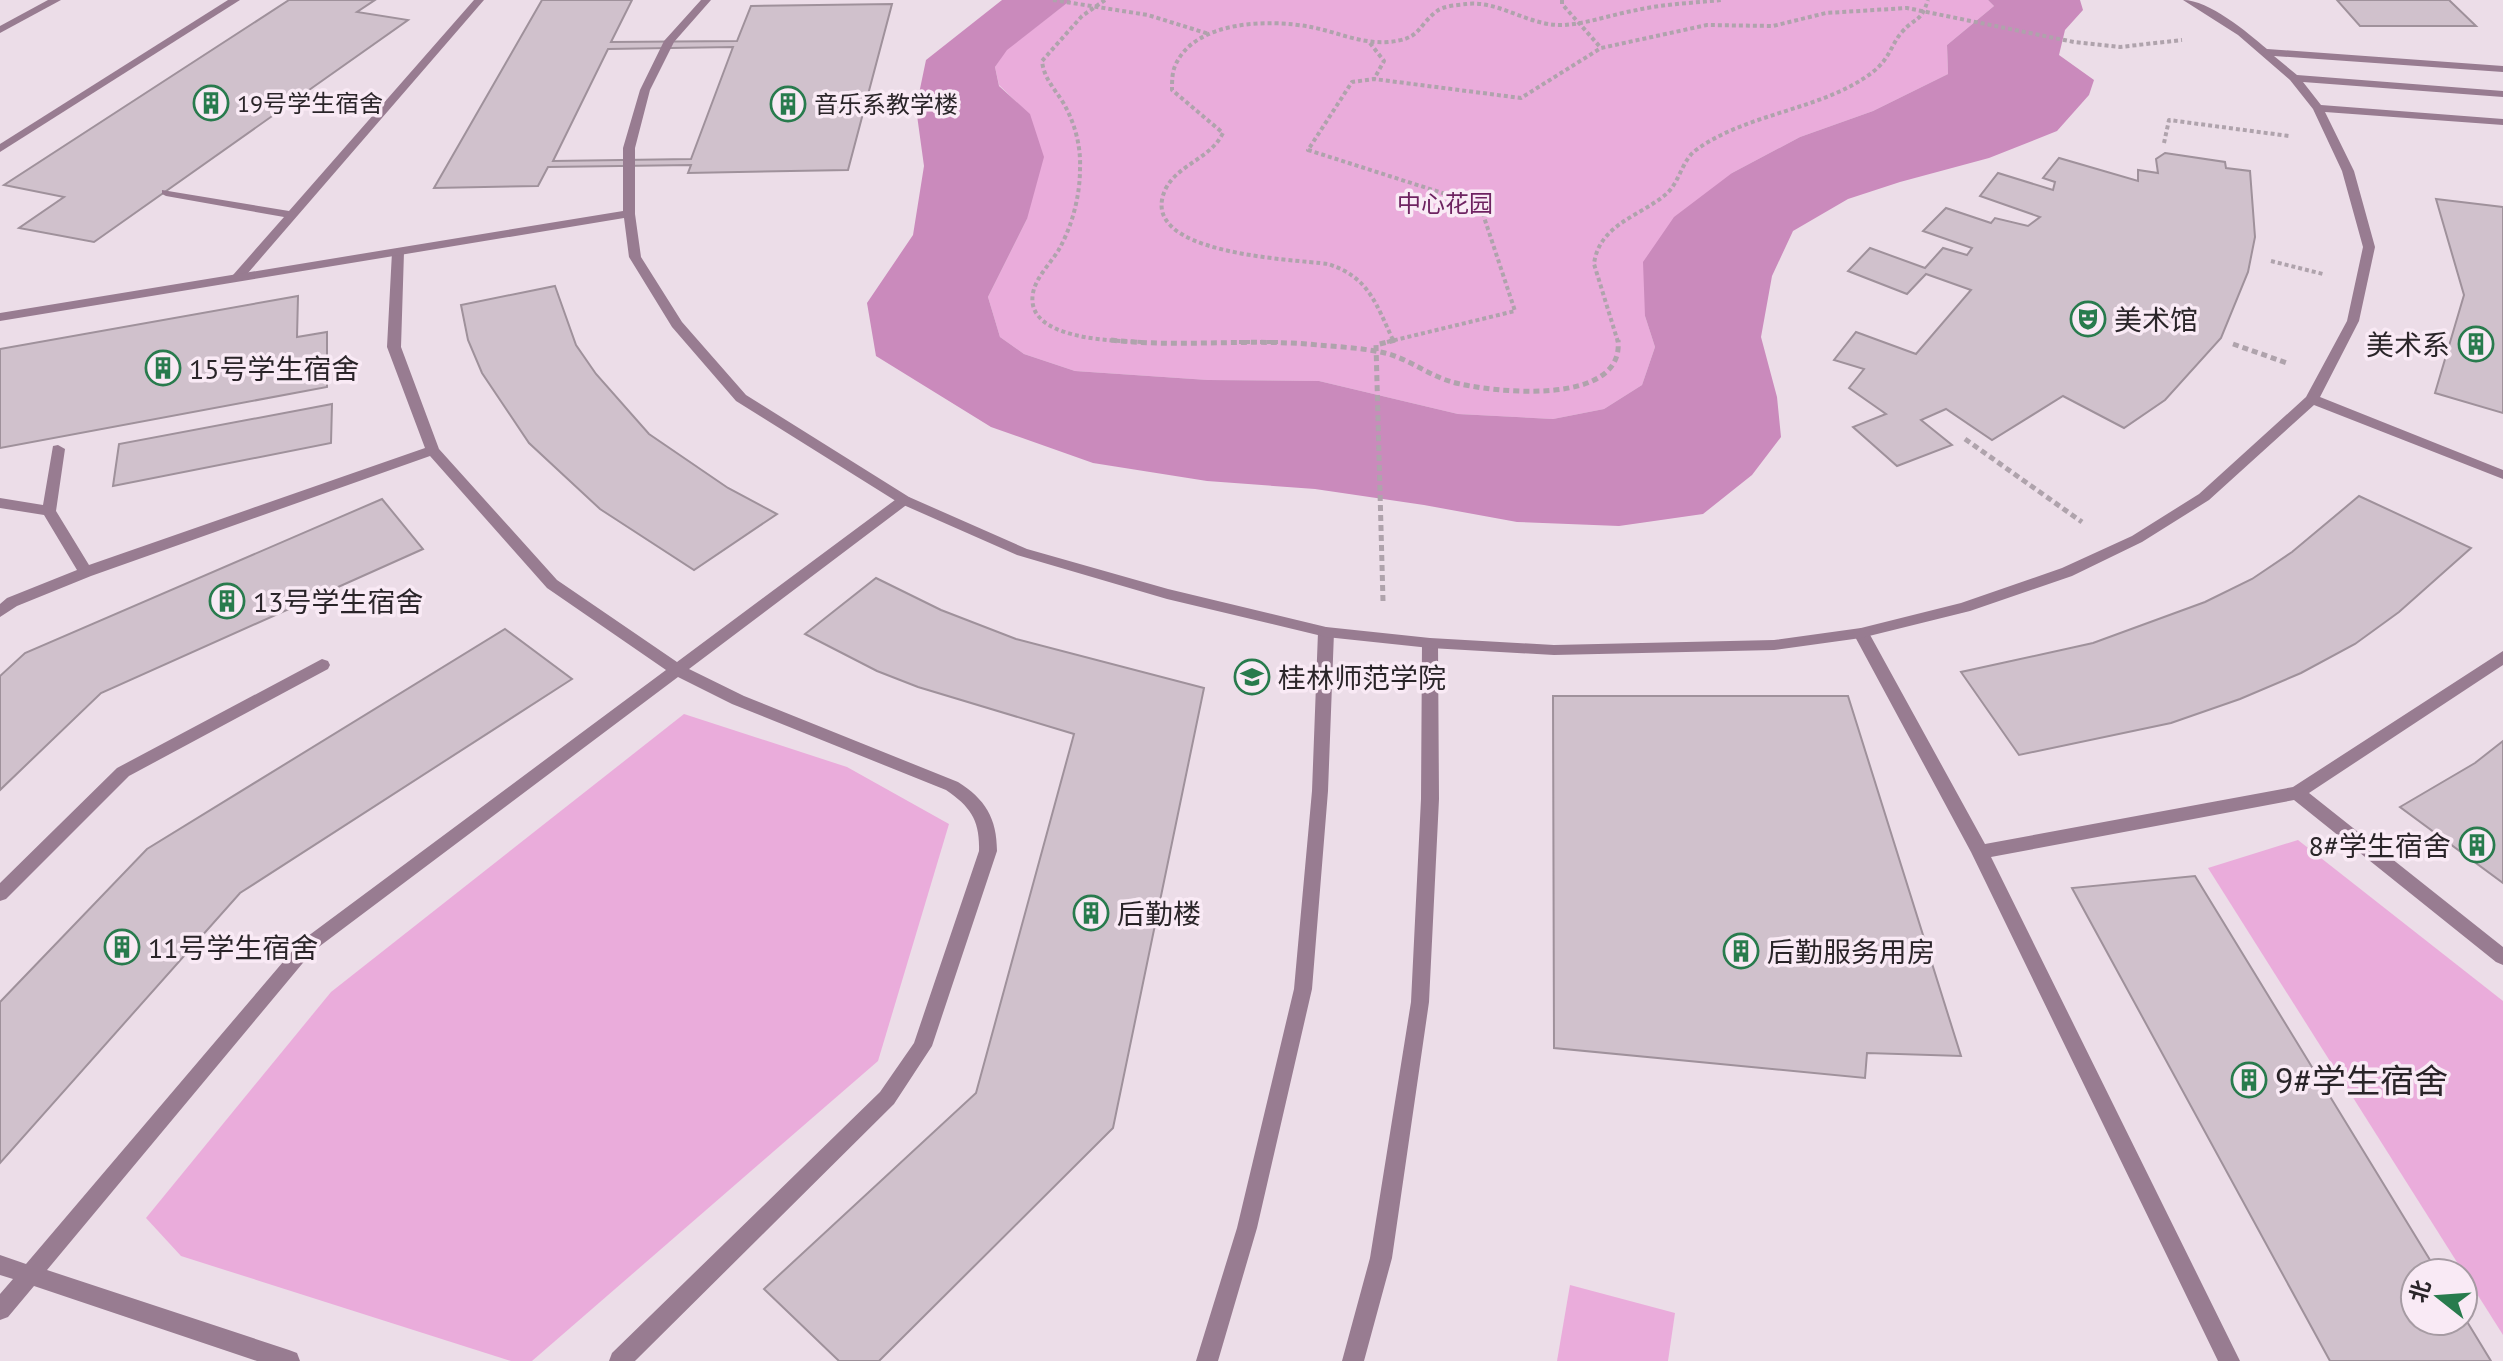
<svg xmlns="http://www.w3.org/2000/svg" width="2503" height="1361" viewBox="0 0 2503 1361" font-family="'PT Sans','Noto Sans SC',sans-serif">
<style>
.green{fill:#eaacdb}
.water{fill:#ca8abc}
.building{fill:#d0c1cc;stroke:#9f919b;stroke-width:2;fill-rule:evenodd}
.lines{fill:none;stroke-linecap:round;stroke-linejoin:round}
.path-far1{stroke:#afa3ac;stroke-width:4;stroke-dasharray:4 3;stroke-linecap:butt}
.path{stroke:#afa3ac;stroke-width:5;stroke-dasharray:6 4;stroke-linecap:butt}
.lane{fill:#987c91;fill-rule:evenodd}
.street{fill:#987c91;fill-rule:evenodd}
.labels{text-anchor:middle;dominant-baseline:central;stroke-width:7;stroke-linejoin:round;paint-order:stroke}
.far-poi-label{font-size:24px;fill:#2a2529;stroke:#f9eaf5;text-anchor:start}
.far-park-label{font-size:24px;fill:#6e2361;stroke:#f9eaf5}
.poi-label{font-size:28px;fill:#2a2529;stroke:#f9eaf5;text-anchor:start}
.near-poi-label{font-size:34px;fill:#2a2529;stroke:#f9eaf5;text-anchor:start}
</style>
<rect width="100%" height="100%" fill="#ecdde8"/>
<!-- green -->
<g class="green">
<polygon points="1071,0 1988,0 1994,6 1947,45 1948,74 1873,111 1800,137 1732,173 1645,316 1655,347 1642,385 1604,409 1553,419 1458,414 1319,381 1208,380 1075,371 1024,354 1000,337 988,297 1027,219 1030,115 999,85 995,67 1006,50"/>
<polygon points="684,714 847,767 949,824 878,1061 532,1361 511,1361 181,1256 146,1218 331,992"/>
<polygon points="2298,840 2503,1001 2503,1335 2208,868"/>
<polygon points="1570,1285 1675,1313 1668,1361 1557,1361"/>
</g>
<!-- water -->
<polygon class="water" points="1002,0 1071,0 1007,50 995,67 999,86 1030,114 1044,157 1027,219 988,297 1000,337 1024,354 1075,371 1208,380 1319,381 1458,414 1553,419 1604,409 1642,385 1655,347 1645,316 1643,262 1674,217 1732,173 1800,137 1873,111 1948,74 1947,45 1994,6 1988,0 2080,0 2083,10 2065,30 2059,55 2094,80 2089,95 2057,131 1989,158 1900,182 1848,199 1793,231 1772,276 1761,337 1777,397 1781,437 1752,475 1703,514 1619,526 1517,522 1424,505 1315,489 1207,481 1093,463 991,427 876,356 867,303 913,235 924,166 916,108 926,60"/>
<!-- building -->
<g class="building">
<polygon points="289,0 375,0 357,12 408,20 94,242 19,228 64,197 4,185"/>
<path d="M542 0H632L611 42 737 41 751 6 892 4 848 170 688 173 691 165 548 167 538 186 434 188ZM733 47 691 159 553 161 608 49Z"/>
<polygon points="2337,0 2449,0 2476,26 2360,26"/>
<polygon points="2165,153 2225,162 2226,168 2250,171 2255,237 2248,272 2221,338 2165,400 2124,428 2063,396 1992,440 1946,409 1921,420 1952,445 1897,466 1853,427 1886,414 1849,388 1864,369 1834,360 1856,332 1916,354 1971,290 1926,274 1907,294 1848,271 1870,248 1925,268 1943,248 1967,255 1972,248 1923,231 1946,208 1991,223 1995,218 2028,226 2040,217 1980,196 1998,173 2053,190 2055,182 2043,178 2059,158 2138,181 2138,170 2158,173 2156,159"/>
<polygon points="2436,199 2503,207 2503,413 2435,393 2464,295"/>
<polygon points="555,286 576,345 596,374 649,434 728,488 777,514 694,570 600,509 529,443 482,373 468,340 461,305"/>
<polygon points="298,296 297,337 327,332 327,387 0,448 0,349"/>
<polygon points="332,404 331,443 113,486 119,444"/>
<polygon points="2359,496 2471,548 2399,612 2355,644 2301,673 2240,699 2171,723 2019,755 1961,672 2093,643 2205,602 2252,579 2292,552"/>
<polygon points="382,499 423,549 101,693 0,790 0,676 25,653"/>
<polygon points="876,578 941,610 1016,639 1204,688 1113,1128 879,1361 839,1361 764,1289 976,1093 1074,734 918,687 877,671 805,634"/>
<polygon points="505,629 572,679 240,893 0,1163 0,1002 147,849"/>
<polygon points="1553,696 1848,696 1961,1056 1867,1053 1865,1078 1554,1048"/>
<polygon points="2503,741 2503,883 2400,807 2475,763"/>
<polygon points="2195,876 2438,1273 2415,1273 2415,1321 2463,1321 2463,1315 2491,1361 2330,1361 2072,888"/>
</g>
<g class="lines">
<!-- path-far1 -->
<g class="path-far1">
<polyline points="1053,0 1148,15 1209,34"/>
<path d="M1105 0 1082 16 1042 61C1044 79 1055 89 1064 104 1075 124 1081 146 1080 169 1080 196 1072 227 1058 251 1050 264 1036 277 1033 293 1024 340 1115 341 1143 342"/>
<polyline points="1562,0 1562,4 1601,48"/>
<polyline points="1370,43 1384,61 1374,79"/>
<polyline points="2164,143 2169,120 2289,136"/>
<polyline points="2271,261 2323,274"/>
<path d="M1393 340C1376 304 1369 277 1328 264 1293 259 1133 255 1166 188 1179 164 1210 159 1223 133L1172 90C1172 82 1172 73 1175 66 1194 20 1270 19 1311 27 1337 32 1361 44 1388 42 1422 39 1416 27 1437 11 1443 6 1458 5 1466 4 1500 0 1529 27 1565 25 1589 23 1614 14 1637 10 1664 4 1693 3 1721 0"/>
<polyline points="1239,342 1281,342"/>
<polyline points="1387,342 1515,311 1480,205 1308,150 1352,82 1374,79 1521,98 1601,48 1707,25 1773,26 1826,13 1907,8 2074,42 2120,47 2182,40"/>
<path d="M1618 342 1594 264C1599 225 1638 217 1665 195 1680 183 1681 161 1696 150 1748 112 1825 110 1874 71 1890 58 1892 43 1902 32 1916 16 1920 24 1928 0"/>
</g>
<!-- path -->
<g class="path">
<path d="M1111 340C1180 348 1249 338 1318 345 1340 347 1364 348 1385 353 1409 359 1428 375 1452 382 1492 393 1625 407 1618 340"/>
<polyline points="2233,344 2287,363"/>
<polyline points="1965,439 2082,522"/>
<polyline points="1383,601 1376,345 1395,340"/>
</g>
<!-- lane -->
<g class="lane">
<polygon points="474,0 484,0 241,281 233,281 233,275 284,217 166,196 162,194 162,190 289,211"/>
<path d="M398 248 404 252 401 347 439 449 557 580 677 662 899 497H909L911 500 909 503 689 669 744 696 958 782C985 799 997 818 997 851L932 1046 894 1104 635 1361H609L612 1353 880 1092 914 1043 979 851C980 821 971 807 946 790L732 704 678 677 312 952 47 1270 289 1350 297 1353 300 1361H257L34 1286 8 1317 0 1320V1294L13 1279 0 1275V1255L26 1264 300 942 666 670 547 588 430 456 91 576 17 606 0 617V604L7 598 77 570 44 515 0 508V498L43 505 53 446 58 445 65 449 56 511 89 565 425 448 387 347 392 252Z"/>
<polygon points="1326,627 1334,632 1328,791 1312,989 1257,1228 1218,1361 1196,1361 1237,1228 1294,989 1312,791 1318,632"/>
<polygon points="1861,628 1869,633 1985,844 2293,787 2503,651 2503,665 2309,793 2503,947 2503,965 2496,962 2294,800 1991,857 2240,1361 2218,1361 1971,852 1853,633"/>
<polygon points="1430,638 1438,643 1439,799 1429,1002 1392,1258 1364,1361 1342,1361 1370,1258 1411,1002 1421,799 1422,643"/>
<polygon points="322,659 328,661 330,665 328,669 129,776 6,899 0,901 0,883 117,768"/>
</g>
<!-- street -->
<g class="street">
<polygon points="48,0 61,0 0,33 0,26"/>
<polygon points="228,0 240,0 0,152 0,144"/>
<path d="M701 0H711L674 42 650 90 635 148V214L641 257 682 322 746 395 909 497 1027 549 1168 589 1326 627 1430 638 1554 645 1774 640 1861 628 1961 603 2062 568 2132 536 2199 494 2306 397 2347 321 2363 247 2342 171 2313 109 2290 80 2238 35 2183 0C2209 0 2247 32 2267 49L2503 66V72L2274 56 2297 75 2503 91V97L2303 82 2321 105 2503 119V125L2325 112 2354 171 2375 247 2359 321 2320 397 2503 470V479L2314 405 2209 500 2142 542 2072 576 1970 611 1861 638 1774 650 1554 655 1430 648 1326 637 1167 599 1017 555 899 503 736 401 672 327 629 257 624 218 0 321V313L623 211V148L640 90 664 41Z"/>
</g>
</g>
<!-- icons -->
<defs>
<g id="building-ring" transform="scale(1.8)"><circle r="9.5" fill="#f9eaf5" stroke="#287b4d" stroke-width="1.5"/><path d="M-4-6H4V6H1V3H-1V6H-4ZM-2.5-4.3h1.7v1.8h-1.7ZM.8-4.3h1.7v1.8H.8ZM-2.5-1h1.7V.8h-1.7ZM.8-1h1.7V.8H.8Z" fill="#287b4d"/></g>
<g id="theatre-ring" transform="scale(1.8)"><circle r="9.5" fill="#f9eaf5" stroke="#287b4d" stroke-width="1.5"/><path d="M-5-5.5Q0-4 5-5.5V0Q5 5 0 6Q-5 5-5 0ZM-3.3-2.5H-1v1.5H-3.3ZM1-2.5H3.3v1.5H1ZM-2.8 1Q0 5.5 2.8 1Z" fill="#287b4d"/></g>
<g id="university-ring" transform="scale(1.8)"><circle r="9.5" fill="#f9eaf5" stroke="#287b4d" stroke-width="1.5"/><path d="M0-5L7-2L0 1L-7-2ZM-4 1L0 2.5L4 1V4Q0 6-4 4Z" fill="#287b4d"/></g>
</defs>
<g fill-rule="evenodd">
<use href="#building-ring" x="211" y="103"/>
<use href="#building-ring" x="788" y="104"/>
<use href="#theatre-ring" x="2088" y="319"/>
<use href="#building-ring" x="2476" y="344"/>
<use href="#building-ring" x="163" y="368"/>
<use href="#building-ring" x="227" y="601"/>
<use href="#university-ring" x="1252" y="677"/>
<use href="#building-ring" x="2477" y="845"/>
<use href="#building-ring" x="1091" y="913"/>
<use href="#building-ring" x="122" y="947"/>
<use href="#building-ring" x="1741" y="951"/>
<use href="#building-ring" x="2249" y="1080"/>
</g>
<g class="labels">
<!-- far-poi labels -->
<g class="far-poi-label">
<text x="237" y="103">19号学生宿舍</text>
<text x="814" y="104">音乐系教学楼</text>
</g>
<!-- far-park labels -->
<g class="far-park-label">
<text x="1445" y="203">中心花园</text>
</g>
<!-- poi labels -->
<g class="poi-label">
<text x="2114" y="319">美术馆</text>
<text x="2450" y="344" text-anchor="end">美术系</text>
<text x="189" y="368">15号学生宿舍</text>
<text x="253" y="601">13号学生宿舍</text>
<text x="1278" y="677">桂林师范学院</text>
<text x="2451" y="845" text-anchor="end">8#学生宿舍</text>
<text x="1117" y="913">后勤楼</text>
<text x="148" y="947">11号学生宿舍</text>
<text x="1767" y="951">后勤服务用房</text>
</g>
<!-- near-poi labels -->
<g class="near-poi-label">
<text x="2275" y="1080">9#学生宿舍</text>
</g>
</g>
<!-- north arrow -->
<g transform="translate(2439 1297) rotate(287)"><circle r="38" fill="#f9eaf5" stroke="#a69ba3" stroke-width="2"/>
<path d="M0-6L14 30L0 20L-14 30Z" fill="#287b4d"/>
<text y="-12" font-size="22" font-weight="bold" text-anchor="middle" fill="#2a2529">北</text>
</g>
</svg>
